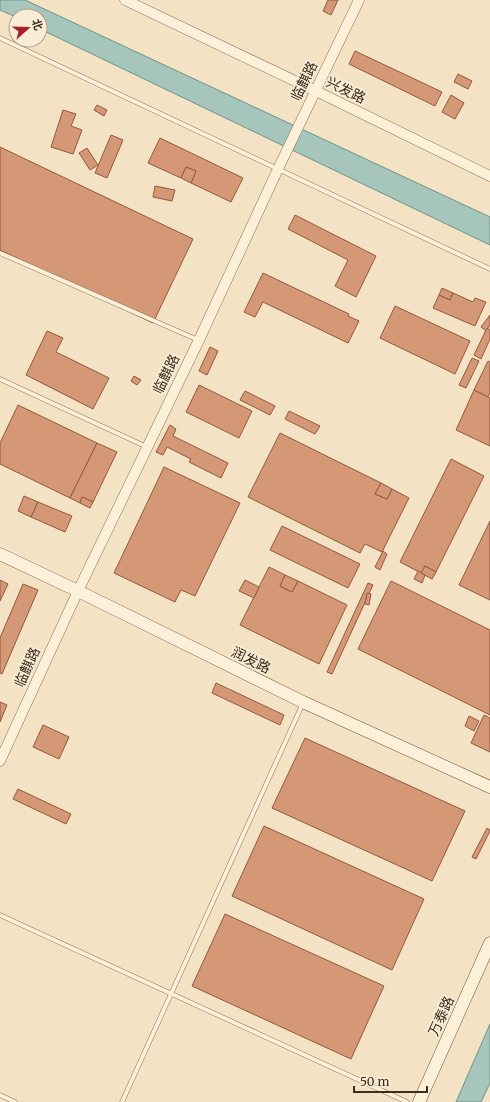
<svg xmlns="http://www.w3.org/2000/svg" width="490" height="1102" viewBox="0 0 490 1102" font-family="Merriweather,'Noto Sans SC',serif">
<style>
.water{fill:#a6c6bb;stroke:#6c9589}
.building{fill:#d59876;stroke:#92593b}
.lines{fill:none;stroke-linecap:round;stroke-linejoin:round}
.service-casing{stroke:#907358;stroke-width:5}
.tertiary-casing{stroke:#907358;stroke-width:11}
.secondary-casing{stroke:#72533b;stroke-width:13}
.service{stroke:#fcf0d9;stroke-width:4}
.tertiary{stroke:#fcf0d9;stroke-width:10}
.secondary{stroke:#fcf0d9;stroke-width:12}
.labels{text-anchor:middle;dominant-baseline:central;stroke-width:3.5;stroke-linejoin:round;paint-order:stroke}
.street-label{font-size:14px;fill:#3e2c1e;stroke:#f9edd5}
</style>
<rect width="100%" height="100%" fill="#f3e2c4"/>
<!-- water -->
<g class="water">
<polygon points="0,0 25,0 490,217 490,245 40,29 40,16 16,16 16,17 0,10"/>
<polygon points="490,1024 490,1083 481,1102 456,1102"/>
</g>
<!-- building -->
<g class="building">
<polygon points="328,0 338,0 331,15 323,11"/>
<polygon points="355,51 442,92 435,106 349,64"/>
<polygon points="458,74 472,81 468,89 454,82"/>
<polygon points="451,95 464,103 455,119 442,112"/>
<polygon points="97,105 107,110 104,116 94,110"/>
<polygon points="63,110 76,114 71,126 82,130 73,154 51,147"/>
<polygon points="111,135 123,140 107,178 95,173"/>
<polygon points="160,138 243,178 231,202 191,183 196,171 186,167 181,178 148,163"/>
<polygon points="0,147 193,239 153,323 0,250"/>
<polygon points="87,148 98,165 90,170 79,153"/>
<polygon points="186,167 196,171 191,183 181,178"/>
<polygon points="155,186 175,190 172,201 153,197"/>
<polygon points="295,215 376,256 356,297 335,286 348,260 288,229"/>
<polygon points="263,273 349,314 348,316 359,321 348,343 263,302 255,317 244,312"/>
<polygon points="442,288 453,293 450,300 439,295"/>
<polygon points="453,293 473,302 475,298 486,302 475,326 433,308 439,295 450,300"/>
<polygon points="395,306 470,341 455,374 380,338"/>
<polygon points="490,315 490,325 486,331 481,327"/>
<polygon points="487,328 490,330 490,339 481,359 474,355"/>
<polygon points="47,331 63,338 56,352 109,378 93,409 26,375"/>
<polygon points="210,347 218,351 207,375 199,371"/>
<polygon points="472,358 479,361 466,388 459,385"/>
<polygon points="488,361 490,362 490,393 488,397 474,390"/>
<polygon points="134,376 141,380 137,385 131,381"/>
<polygon points="199,385 252,411 239,438 186,412"/>
<polygon points="474,390 490,398 490,446 456,430"/>
<polygon points="245,391 275,406 270,415 240,400"/>
<polygon points="18,405 97,443 70,498 0,464 0,443"/>
<polygon points="289,411 320,426 315,434 285,419"/>
<polygon points="170,425 176,429 173,436 228,463 221,478 189,462 191,459 167,447 163,455 156,452"/>
<polygon points="280,433 381,483 375,494 387,499 392,489 409,498 382,552 365,544 360,553 248,497"/>
<polygon points="97,443 117,452 93,502 82,497 80,503 70,498"/>
<polygon points="451,459 484,476 436,572 425,566 421,573 400,562"/>
<polygon points="164,467 240,503 195,596 181,590 175,602 114,573"/>
<polygon points="381,483 392,489 387,499 375,494"/>
<polygon points="24,496 38,502 31,517 18,511"/>
<polygon points="82,497 93,502 90,508 80,503"/>
<polygon points="38,502 72,516 65,532 31,517"/>
<polygon points="490,521 490,600 459,585"/>
<polygon points="282,526 360,564 348,588 270,550"/>
<polygon points="383,551 387,554 380,570 375,567"/>
<polygon points="425,566 436,572 432,579 421,573"/>
<polygon points="269,567 285,575 280,586 292,592 298,581 347,605 319,664 240,625"/>
<polygon points="418,571 425,575 422,583 414,579"/>
<polygon points="285,575 298,581 292,592 280,586"/>
<polygon points="0,580 8,584 0,601"/>
<polygon points="245,580 259,587 254,598 239,591"/>
<polygon points="391,581 490,630 490,715 358,649"/>
<polygon points="368,583 373,585 332,674 327,672"/>
<polygon points="23,584 38,590 2,674 0,673 0,638"/>
<polygon points="367,593 371,594 369,605 365,604"/>
<polygon points="216,683 284,715 280,725 212,693"/>
<polygon points="0,702 7,705 0,722"/>
<polygon points="484,715 490,718 490,752 471,743"/>
<polygon points="469,716 479,721 474,731 465,726"/>
<polygon points="43,725 69,737 59,759 33,747"/>
<polygon points="305,738 465,811 432,881 272,808"/>
<polygon points="18,789 71,814 66,824 13,799"/>
<polygon points="264,826 424,899 392,970 232,896"/>
<polygon points="487,828 490,830 490,831 476,859 472,857"/>
<polygon points="225,914 384,986 351,1059 192,986"/>
</g>
<g class="lines">
<!-- service casing -->
<g class="service-casing">
<g id="service">
<polyline points="0,38 490,269"/>
<polyline points="0,253 198,340"/>
<polyline points="0,379 147,447"/>
<polyline points="0,915 407,1102"/>
<polyline points="0,1095 15,1102"/>
<polyline points="122,1102 303,703"/>
</g>
</g>
<!-- tertiary casing -->
<g class="tertiary-casing">
<g id="tertiary">
<polyline points="125,0 316,91 490,176"/>
<polyline points="0,761 78,591 199,340 278,169 359,0"/>
</g>
</g>
<!-- secondary casing -->
<g class="secondary-casing">
<g id="secondary">
<polyline points="0,554 78,591 303,702 490,787"/>
<polyline points="419,1102 490,943"/>
</g>
</g>
<!-- service -->
<use href="#service" class="service"/>
<!-- tertiary -->
<use href="#tertiary" class="tertiary"/>
<!-- secondary -->
<use href="#secondary" class="secondary"/>
</g>
<g class="labels">
<!-- street labels -->
<g class="street-label">
<text transform="translate(304 81) rotate(-64)">临麒路</text>
<text transform="translate(346 90) rotate(26)">兴发路</text>
<text transform="translate(166 374) rotate(-64)">临麒路</text>
<text transform="translate(251 660) rotate(26)">润发路</text>
<text transform="translate(27 667) rotate(-66)">临麒路</text>
<text transform="translate(441 1016) rotate(-66)">万泰路</text>
</g>
</g>
<!-- north arrow -->
<g transform="translate(28 28) rotate(70)"><circle r="19" fill="#f9edd5" stroke="#aea08c"/>
<path d="M0-3L7 15L0 10L-7 15Z" fill="#a6212a"/>
<text y="-6" font-size="11" font-weight="bold" text-anchor="middle" fill="#3e2c1e">北</text>
</g>
<!-- scale -->
<path d="M354 1086v6h73v-6" fill="none" stroke="#3e2c1e" stroke-width="2"/>
<text x="360" y="1086" font-size="12" fill="#3e2c1e" stroke="#f9edd5" stroke-width="3" paint-order="stroke">50 m</text>
</svg>
